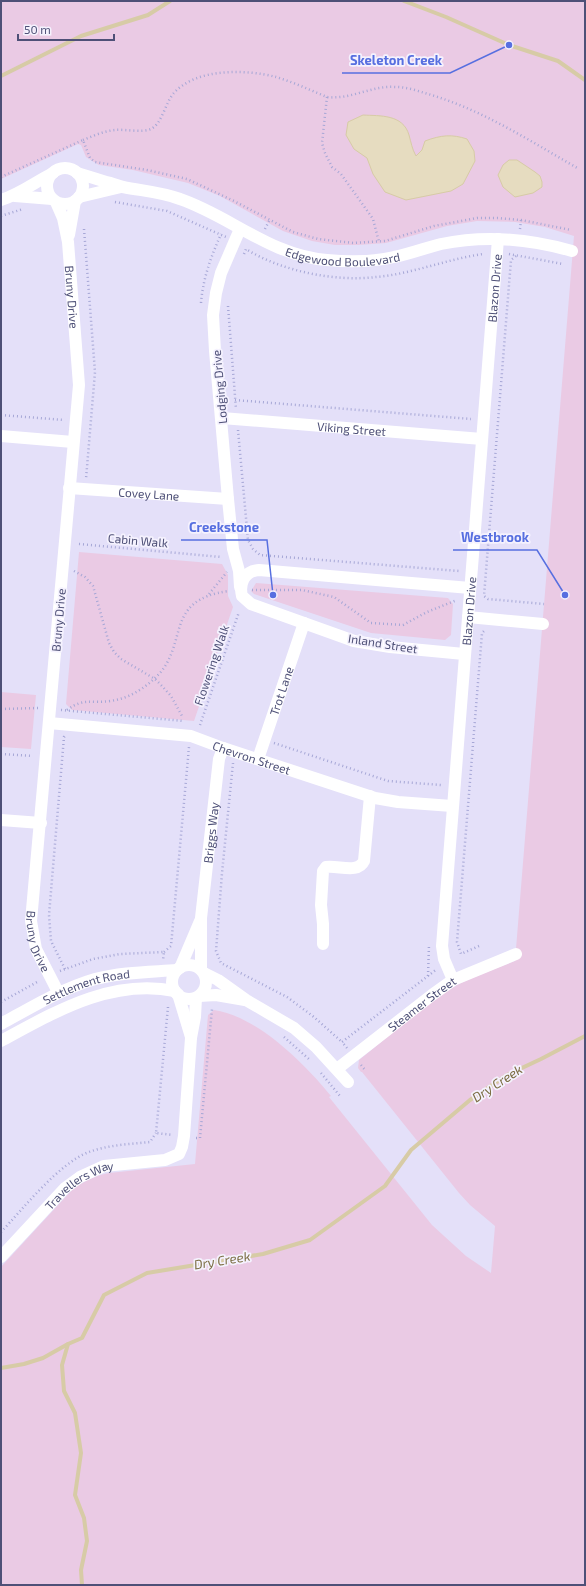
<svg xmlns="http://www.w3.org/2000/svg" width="586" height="1586" viewBox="0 0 586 1586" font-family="'Exo 2',sans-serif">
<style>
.residential{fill:#e4e0f9}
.green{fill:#eacae4}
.water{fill:#e6dcc0;stroke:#d7cba6}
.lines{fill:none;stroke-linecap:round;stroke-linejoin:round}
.stream{stroke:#d7cba6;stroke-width:4}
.path{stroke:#a6a7d6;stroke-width:2.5;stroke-dasharray:1 3;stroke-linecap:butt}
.minor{stroke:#fff;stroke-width:12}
.labels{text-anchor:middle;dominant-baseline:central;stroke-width:3.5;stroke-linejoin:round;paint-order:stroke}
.street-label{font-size:12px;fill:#4e5077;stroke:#f5f2fe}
.water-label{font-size:13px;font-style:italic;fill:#7b6d42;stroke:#f5f2fe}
.leader{fill:none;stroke:#576fe0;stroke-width:1.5}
.callout-dot{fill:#576fe0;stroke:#f5f2fe;stroke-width:1.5}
.callout-label{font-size:13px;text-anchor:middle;font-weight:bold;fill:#576fe0;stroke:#f5f2fe;stroke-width:3.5;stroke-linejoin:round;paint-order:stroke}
</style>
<rect width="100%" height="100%" fill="#efebfc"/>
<!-- residential -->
<rect class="residential" x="1" y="1" width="584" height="1584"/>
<!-- green -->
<g class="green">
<path d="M1 1H585V1585H1V1267L71 1191C82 1182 94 1176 109 1173L195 1164 208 1015 214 1010C257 1016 305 1064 331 1096L329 1097 432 1225 466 1256 491 1273 495 1226 470 1205 459 1193 362 1072H361L358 1068 359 1060C392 1034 424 1003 461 983 478 975 497 968 515 961L574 236 545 227 515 222 477 221 447 226 386 243 358 245H335L312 241 283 231 220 196 188 183 133 170 99 165 86 157 81 145 78 144 1 179Z"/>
<polygon points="79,552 222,564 228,575 228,596 233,607 194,721 72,710 66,704"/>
<polygon points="256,583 448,598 453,604 451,635 445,640 371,633 254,594 251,591"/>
<polygon points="1,692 36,695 31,749 1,747"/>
</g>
<!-- water -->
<g class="water">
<path d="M363 115C380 116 403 114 409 135 411 142 412 149 416 156L422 150 425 141C441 135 452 134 467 139L474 151 475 161 463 184 451 191 406 200 385 192 373 174 367 158 354 149 346 135 348 122Z"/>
<polygon points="509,160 517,160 535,172 540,176 542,182 542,187 533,193 515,197 503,187 498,175 503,165"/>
</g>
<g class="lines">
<!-- stream -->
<g class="stream">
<polyline points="404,1 446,17 509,45 558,61 585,80"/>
<polyline points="1,76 81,36 148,15 170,1"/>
<polyline points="1,1368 24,1364 43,1358 68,1344"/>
<polyline points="82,1585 81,1570 87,1541 84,1518 75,1495 81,1453 75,1413 64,1391 62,1365 68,1344 82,1338 104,1295 147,1273 263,1254 310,1240 385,1186 411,1150 470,1100 507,1075 541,1059 585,1036"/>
</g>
<!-- path -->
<g class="path">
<polyline points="327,97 322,143 325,153 332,167 341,174 373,219 379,242"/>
<path d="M83 140C93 136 104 131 115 130 126 129 141 133 151 129 162 124 166 101 174 93 196 68 246 69 276 77 293 82 310 90 327 97 351 100 372 85 396 87 407 87 418 91 428 94 483 110 530 141 579 169"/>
<polyline points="1,177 83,140 90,158 95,162 147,170 187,179 234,201 293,232 318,239 354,243 385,241 434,226 477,218 497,218 521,220 571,230"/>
<polyline points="115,202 167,211 226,237"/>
<polyline points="1,216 23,209"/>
<polyline points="84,229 95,372 86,479"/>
<polyline points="265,229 269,221"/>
<polyline points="520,229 521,220"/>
<path d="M244 254 246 249C281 271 335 282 376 277 412 274 447 259 483 254"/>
<polyline points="509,254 563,264"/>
<polyline points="516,256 511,260 484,596 488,599 544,604"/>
<path d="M201 303C203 278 211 257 221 234"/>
<polyline points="228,306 236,409"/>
<polyline points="235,400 471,419"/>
<polyline points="1,415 64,420"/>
<polyline points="238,430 248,540 253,549 260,555 459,571"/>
<polyline points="79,544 221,557"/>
<polyline points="74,571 85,577 93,586 109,643 114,652 121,659 155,679 162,686 171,696 182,716"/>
<polyline points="252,590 302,590 334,597 371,623 403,625 427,612 457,600"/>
<polyline points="209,594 227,572"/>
<polyline points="1,709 38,708"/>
<polyline points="61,710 184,721"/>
<path d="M67 710C85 697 91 704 110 701 127 699 142 690 154 679 191 646 161 600 229 591"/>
<polyline points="200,725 239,612"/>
<polyline points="274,743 388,781 441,785"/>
<polyline points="1,754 32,756"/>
<polyline points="233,763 222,873 216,951 221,963 287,997 314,1017 342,1042"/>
<polyline points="479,946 461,954 457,942 482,633 484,631"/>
<polyline points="164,952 171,946 189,747"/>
<polyline points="65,969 51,941 49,915 64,737 65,736"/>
<polyline points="60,971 93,959 120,954 164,952 163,960"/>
<polyline points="428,976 429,945"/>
<polyline points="1,1002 39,981"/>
<polyline points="168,1007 156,1133 173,1135"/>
<polyline points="284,1037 310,1060"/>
<polyline points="347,1048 342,1042 437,969"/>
<polyline points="361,1065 365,1070"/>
<polyline points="321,1073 340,1096"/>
<polyline points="196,1138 200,1138 212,1009"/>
<path d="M1 1232C23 1209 59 1163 89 1152 108 1145 130 1144 150 1142L156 1133"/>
</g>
<!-- minor -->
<g class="minor">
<circle cx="65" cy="186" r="18"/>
<path id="s1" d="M77 173C87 176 97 179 106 182 112 183 118 186 123 187 143 191 161 192 180 199 230 216 271 256 327 260 348 262 373 262 394 257 410 254 425 248 441 244 484 235 530 239 572 251"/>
<polyline points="15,196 52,199"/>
<polyline points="79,197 121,187"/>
<path d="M1 200C20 194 35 182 53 173"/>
<path id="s2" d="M56 202 63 218 68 242 79 385 31 921 36 949 58 992"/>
<polyline points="69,235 75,201"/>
<path id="s3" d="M222 418 482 439"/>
<polyline points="1,436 73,442"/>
<path id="s4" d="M69 488 228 499"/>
<polyline points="240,587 239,571 233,549 228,499 215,351 213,315 216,293 221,273 240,229"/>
<polyline points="468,617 543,624"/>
<path d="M464 654 390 647 354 641 251 604 242 596C239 584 244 571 259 570L470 588"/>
<path id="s5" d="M49 723 191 736 223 748 375 798 398 802 452 806"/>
<path id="s6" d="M258 759 304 623"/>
<polyline points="1,820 41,823"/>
<path d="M323 944V924L321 905 323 871 326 867C338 865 358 874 364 861L370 796"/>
<circle cx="189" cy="982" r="17"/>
<polyline points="180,968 200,921"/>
<path id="s7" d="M201 969V918L219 759 223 748"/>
<polyline points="204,973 218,980 246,1000 294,1028 316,1047 348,1082"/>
<path id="s8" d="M453 980 444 959 442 946 498 239"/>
<polyline points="178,994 191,1037"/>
<polyline points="199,996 216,995 245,1000"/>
<path id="s9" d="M1 1024C32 1007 61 989 95 979 122 972 150 972 177 970"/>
<path d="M1 1041C55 1012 111 978 175 991"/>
<path id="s10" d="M337 1069 432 995 453 980 516 954"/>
<path id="s11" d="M1 1257 65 1188 80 1177 104 1166 165 1160 179 1154 182 1147 184 1136 191 1038 195 1017 196 998"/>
</g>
</g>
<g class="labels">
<!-- street labels -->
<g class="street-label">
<text stroke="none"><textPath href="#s1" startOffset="282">Edgewood Boulevard</textPath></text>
<text stroke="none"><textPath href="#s8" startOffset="696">Blazon Drive</textPath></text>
<text stroke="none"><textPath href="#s2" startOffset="97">Bruny Drive</textPath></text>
<text transform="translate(219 387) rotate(-95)">Lodging Drive</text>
<text stroke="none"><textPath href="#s3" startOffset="130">Viking Street</textPath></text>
<text stroke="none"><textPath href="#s4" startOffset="80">Covey Lane</textPath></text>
<text transform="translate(138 540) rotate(5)">Cabin Walk</text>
<text stroke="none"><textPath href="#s8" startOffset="372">Blazon Drive</textPath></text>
<text transform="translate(58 620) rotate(-85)">Bruny Drive</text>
<text transform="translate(383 643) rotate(9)">Inland Street</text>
<text transform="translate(211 665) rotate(-71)">Flowering Walk</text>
<text stroke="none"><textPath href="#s6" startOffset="72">Trot Lane</textPath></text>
<text stroke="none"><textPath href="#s5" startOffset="207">Chevron Street</textPath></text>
<text stroke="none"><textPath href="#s7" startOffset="137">Briggs Way</textPath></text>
<text stroke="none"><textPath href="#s2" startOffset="745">Bruny Drive</textPath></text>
<text stroke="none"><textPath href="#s9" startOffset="94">Settlement Road</textPath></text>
<text stroke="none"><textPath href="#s10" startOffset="107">Steamer Street</textPath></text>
<text stroke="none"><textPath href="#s11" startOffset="108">Travellers Way</textPath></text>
</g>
<!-- water labels -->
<g class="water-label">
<text transform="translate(497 1083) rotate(-33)">Dry Creek</text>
<text transform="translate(222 1260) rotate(-9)">Dry Creek</text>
</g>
</g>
<!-- callouts -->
<path class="leader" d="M509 45L450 73H342M273 595L267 540H181M565 595L537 550H453"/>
<g class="callout-dot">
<circle cx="509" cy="45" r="4"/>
<circle cx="273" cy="595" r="4"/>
<circle cx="565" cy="595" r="4"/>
</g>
<g class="callout-label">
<text x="396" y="65">Skeleton Creek</text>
<text x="224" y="532">Creekstone</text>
<text x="495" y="542">Westbrook</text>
</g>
<!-- border -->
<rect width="586" height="1586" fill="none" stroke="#4e5077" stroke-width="4"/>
<!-- scale -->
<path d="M18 34v6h96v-6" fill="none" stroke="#4e5077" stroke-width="2"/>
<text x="24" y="34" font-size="12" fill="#4e5077" stroke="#f5f2fe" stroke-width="3" paint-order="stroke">50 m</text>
</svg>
